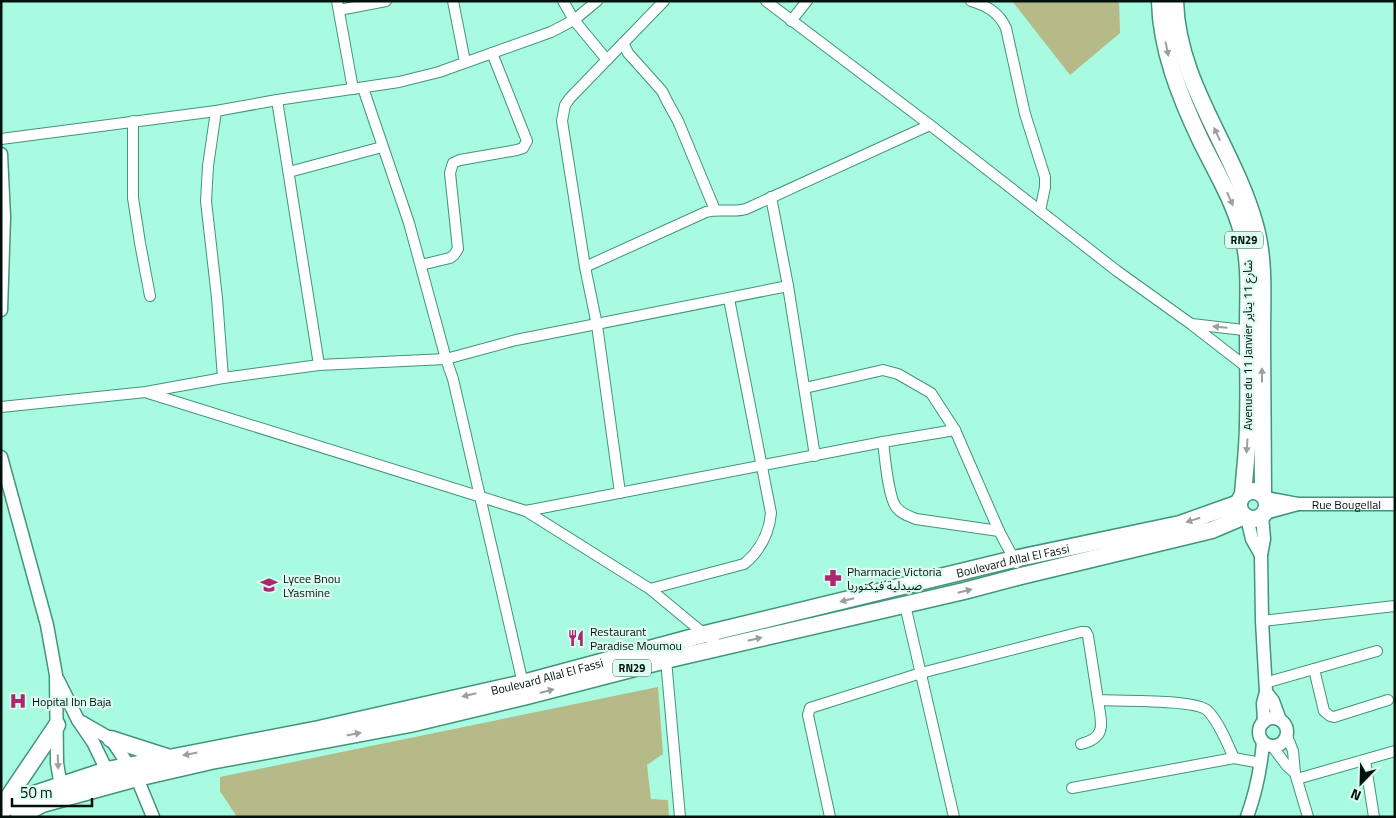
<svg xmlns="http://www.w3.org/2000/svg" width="1396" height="818" viewBox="0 0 1396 818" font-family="'Titillium Web','Noto Sans Arabic',sans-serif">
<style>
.green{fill:#b5ba88}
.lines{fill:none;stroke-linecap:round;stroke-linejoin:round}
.minor-casing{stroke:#41947d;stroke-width:12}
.tertiary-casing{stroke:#41947d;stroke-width:15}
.primary-casing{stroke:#41947d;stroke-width:19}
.minor{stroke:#fff;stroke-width:10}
.tertiary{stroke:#fff;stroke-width:12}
.primary{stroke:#fff;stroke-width:16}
.oneway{fill:#99a09d}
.labels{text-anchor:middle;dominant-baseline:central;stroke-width:4.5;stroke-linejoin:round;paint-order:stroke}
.shield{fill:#ddfcf1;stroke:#425850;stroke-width:1}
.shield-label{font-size:11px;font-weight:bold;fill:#00120b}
.street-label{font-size:12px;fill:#00120b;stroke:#ddfcf1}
.poi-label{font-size:12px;fill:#00120b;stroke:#ddfcf1;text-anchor:start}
</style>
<rect width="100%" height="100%" fill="#a8fae0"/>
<!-- green -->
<g class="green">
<polygon points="1012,1 1119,1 1120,33 1070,75"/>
<polygon points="658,687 663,754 647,765 651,799 668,800 669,817 237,817 220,791 220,777"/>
</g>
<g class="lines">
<!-- minor casing -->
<g class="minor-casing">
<g id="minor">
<polyline points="337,1 353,89"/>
<polyline points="453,1 465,62"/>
<polyline points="563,1 574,20 607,60"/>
<polyline points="766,1 930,125 1117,271 1191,324 1249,369"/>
<path d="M971 1C988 6 999 13 1006 28L1025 114 1045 177V187L1040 211"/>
<polyline points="339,10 386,1"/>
<polyline points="791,21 807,1"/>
<polyline points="623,43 628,53 662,91 668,103 678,121 715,210"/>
<polyline points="363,88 409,223 446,359 453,379 524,688"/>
<polyline points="277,100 319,365"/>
<polyline points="216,111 208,166 206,201 217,298 223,378"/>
<polyline points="133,121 133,198 140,243 150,296"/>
<polyline points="1,139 216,111 277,100 399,82 439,72 551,32 574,20 597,1"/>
<polyline points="289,172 382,147"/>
<polyline points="771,197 788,286 815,456"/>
<polyline points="421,265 450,258 454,255 458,249 450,173 453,163 460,160 517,150 523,148 527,141 492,53"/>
<path d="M585 267 706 212C720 208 733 213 746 209L930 125"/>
<polyline points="1192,324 1252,331"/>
<polyline points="805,388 883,370 898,374 931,393 955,430 999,531 1016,563"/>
<polyline points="148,393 526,511 650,589 720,647"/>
<polyline points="1,407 146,392 223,378 319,365 446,359 516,340 788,286"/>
<path d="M883 442C885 457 888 496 896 507 901 514 909 516 916 519L999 531"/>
<polyline points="620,493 597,325 585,267 562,121 565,105 570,98 664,1"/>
<polyline points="526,511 883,442 955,430"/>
<path d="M650 589 744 564C761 550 769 534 771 513L729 299"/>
<polyline points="905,605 954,817"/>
<polyline points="1262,621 1395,606"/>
<polyline points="666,660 680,817"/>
<polyline points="1314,669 1324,711 1330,716 1334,717 1388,700"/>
<polyline points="1265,683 1377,651"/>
<polyline points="1287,736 1293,751 1295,773 1308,817"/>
<path d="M1081 744C1108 737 1101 723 1098 700"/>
<polyline points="1272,746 1287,766 1295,773"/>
<polyline points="1365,760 1374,817"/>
<polyline points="1297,779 1395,751"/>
<polyline points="1072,788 1234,758"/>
<path d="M830 817 808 715 810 708 921 673 1081 632H1086L1088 636 1098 700C1117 701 1198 699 1208 711 1220 724 1227 743 1234 758L1261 763"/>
</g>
</g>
<!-- tertiary casing -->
<g class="tertiary-casing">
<g id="tertiary">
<polyline points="1,154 4,217 1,310"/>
<polyline points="1,457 47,625 56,675 57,763 62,793"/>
<path id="s1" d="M1266 498 1298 504H1395"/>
<polyline points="1265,513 1298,504"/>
<polyline points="1262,516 1264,539 1261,555 1262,621 1266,692 1263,703 1264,722"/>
<polyline points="1247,518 1252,539 1261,555"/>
<polyline points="58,680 78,720 93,742 110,777"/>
<polyline points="1266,692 1273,701 1280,720"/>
<circle cx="1273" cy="732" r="14"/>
<polyline points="78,720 111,739 137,778 153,817"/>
<path d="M1247 817C1256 792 1261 768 1263 742"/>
</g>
</g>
<!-- primary casing -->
<g class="primary-casing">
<g id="primary">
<path d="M1160 1C1161 49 1180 97 1200 139 1215 170 1233 199 1242 232 1251 263 1248 296 1248 327 1248 359 1249 390 1248 422 1248 446 1245 470 1243 494"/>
<path d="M1175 1C1177 83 1234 148 1255 225 1265 260 1262 298 1262 335 1262 388 1263 441 1263 494"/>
<circle cx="1253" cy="505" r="14"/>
<polyline points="111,739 167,757"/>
<polyline points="1,808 57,725"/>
<path id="s2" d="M1 811 25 797 107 770 319 729 523 683 705 634 1014 559 1180 524 1239 503"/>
<polyline points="19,817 42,804 137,778 211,761 410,724 527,696 666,660 964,591 1021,576 1212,530 1245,516"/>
</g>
</g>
<!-- minor -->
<use href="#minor" class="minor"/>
<!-- tertiary -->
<use href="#tertiary" class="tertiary"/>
<!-- primary -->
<use href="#primary" class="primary"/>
</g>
<!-- one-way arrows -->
<defs><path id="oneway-solid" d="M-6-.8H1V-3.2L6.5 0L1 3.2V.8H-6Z" transform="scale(1.25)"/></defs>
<g class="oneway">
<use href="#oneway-solid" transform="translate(1167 49) rotate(78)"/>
<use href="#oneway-solid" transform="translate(1217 134) rotate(-115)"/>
<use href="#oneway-solid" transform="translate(1230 199) rotate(66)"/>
<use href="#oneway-solid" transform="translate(1220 327) rotate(-175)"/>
<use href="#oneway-solid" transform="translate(1262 375) rotate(-90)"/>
<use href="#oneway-solid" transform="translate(1247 446) rotate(94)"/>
<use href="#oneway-solid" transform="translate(1193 520) rotate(163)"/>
<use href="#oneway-solid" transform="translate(965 591) rotate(-14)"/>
<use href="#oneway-solid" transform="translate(847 600) rotate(166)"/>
<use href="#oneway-solid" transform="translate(755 639) rotate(-13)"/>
<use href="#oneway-solid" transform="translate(547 691) rotate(-15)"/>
<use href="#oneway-solid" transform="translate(469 695) rotate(167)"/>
<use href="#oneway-solid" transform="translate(354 734) rotate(-11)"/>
<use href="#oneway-solid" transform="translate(190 754) rotate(169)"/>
<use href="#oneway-solid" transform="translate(58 762) rotate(88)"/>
</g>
<!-- icons -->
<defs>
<g id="pharmacy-bare" transform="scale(1.35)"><path d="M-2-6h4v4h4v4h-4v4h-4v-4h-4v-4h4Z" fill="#ac2770" stroke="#ddfcf1" stroke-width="2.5" paint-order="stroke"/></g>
<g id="school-bare" transform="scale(1.35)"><path d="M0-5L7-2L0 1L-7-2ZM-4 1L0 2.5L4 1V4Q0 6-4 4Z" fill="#ac2770" stroke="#ddfcf1" stroke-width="2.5" paint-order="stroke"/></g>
<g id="restaurant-bare" transform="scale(1.35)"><path d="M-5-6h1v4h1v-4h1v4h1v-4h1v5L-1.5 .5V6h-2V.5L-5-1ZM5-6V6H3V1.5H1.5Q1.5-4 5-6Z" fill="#ac2770" stroke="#ddfcf1" stroke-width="2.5" paint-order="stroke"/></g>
<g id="hospital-bare" transform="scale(1.35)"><path d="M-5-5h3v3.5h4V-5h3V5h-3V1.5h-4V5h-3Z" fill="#ac2770" stroke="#ddfcf1" stroke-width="2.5" paint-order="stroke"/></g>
</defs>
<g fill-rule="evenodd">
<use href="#pharmacy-bare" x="833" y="578"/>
<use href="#school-bare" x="269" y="585"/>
<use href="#restaurant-bare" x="576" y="638"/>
<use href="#hospital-bare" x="18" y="701"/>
</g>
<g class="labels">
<!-- shield labels -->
<g class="shield">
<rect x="1225" y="231.5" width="38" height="17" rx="4"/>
<rect x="613" y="659.5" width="38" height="17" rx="4"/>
</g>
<g class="shield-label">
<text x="1244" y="240">RN29</text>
<text x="632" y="668">RN29</text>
</g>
<!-- street labels -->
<g class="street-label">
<text transform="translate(1247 345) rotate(-90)">Avenue du 11 Janvier شارع 11 يناير</text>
<text stroke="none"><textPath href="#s1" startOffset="81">Rue Bougellal</textPath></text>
<text stroke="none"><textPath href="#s2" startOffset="1044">Boulevard Allal El Fassi</textPath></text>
<text stroke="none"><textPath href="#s2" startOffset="564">Boulevard Allal El Fassi</textPath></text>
</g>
<!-- poi labels -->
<g class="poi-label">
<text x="847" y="571">Pharmacie Victoria<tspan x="847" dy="14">صيدلية فيكتوريا</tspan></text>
<text x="283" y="578">Lycee Bnou<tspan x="283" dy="14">LYasmine</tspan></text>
<text x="590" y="631">Restaurant<tspan x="590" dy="14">Paradise Moumou</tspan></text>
<text x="32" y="701">Hopital Ibn Baja</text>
</g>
</g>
<!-- border -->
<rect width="1396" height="818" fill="none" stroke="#00120b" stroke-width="5"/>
<!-- north arrow -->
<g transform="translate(1361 783) rotate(203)" stroke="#ddfcf1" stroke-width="4" paint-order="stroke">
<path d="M0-4L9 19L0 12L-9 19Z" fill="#00120b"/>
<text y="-8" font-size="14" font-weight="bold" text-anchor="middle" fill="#00120b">N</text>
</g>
<!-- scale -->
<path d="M12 798v8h80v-8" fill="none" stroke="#00120b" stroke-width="2.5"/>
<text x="20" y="798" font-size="15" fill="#00120b" stroke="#ddfcf1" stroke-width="4" paint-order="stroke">50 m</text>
</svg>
